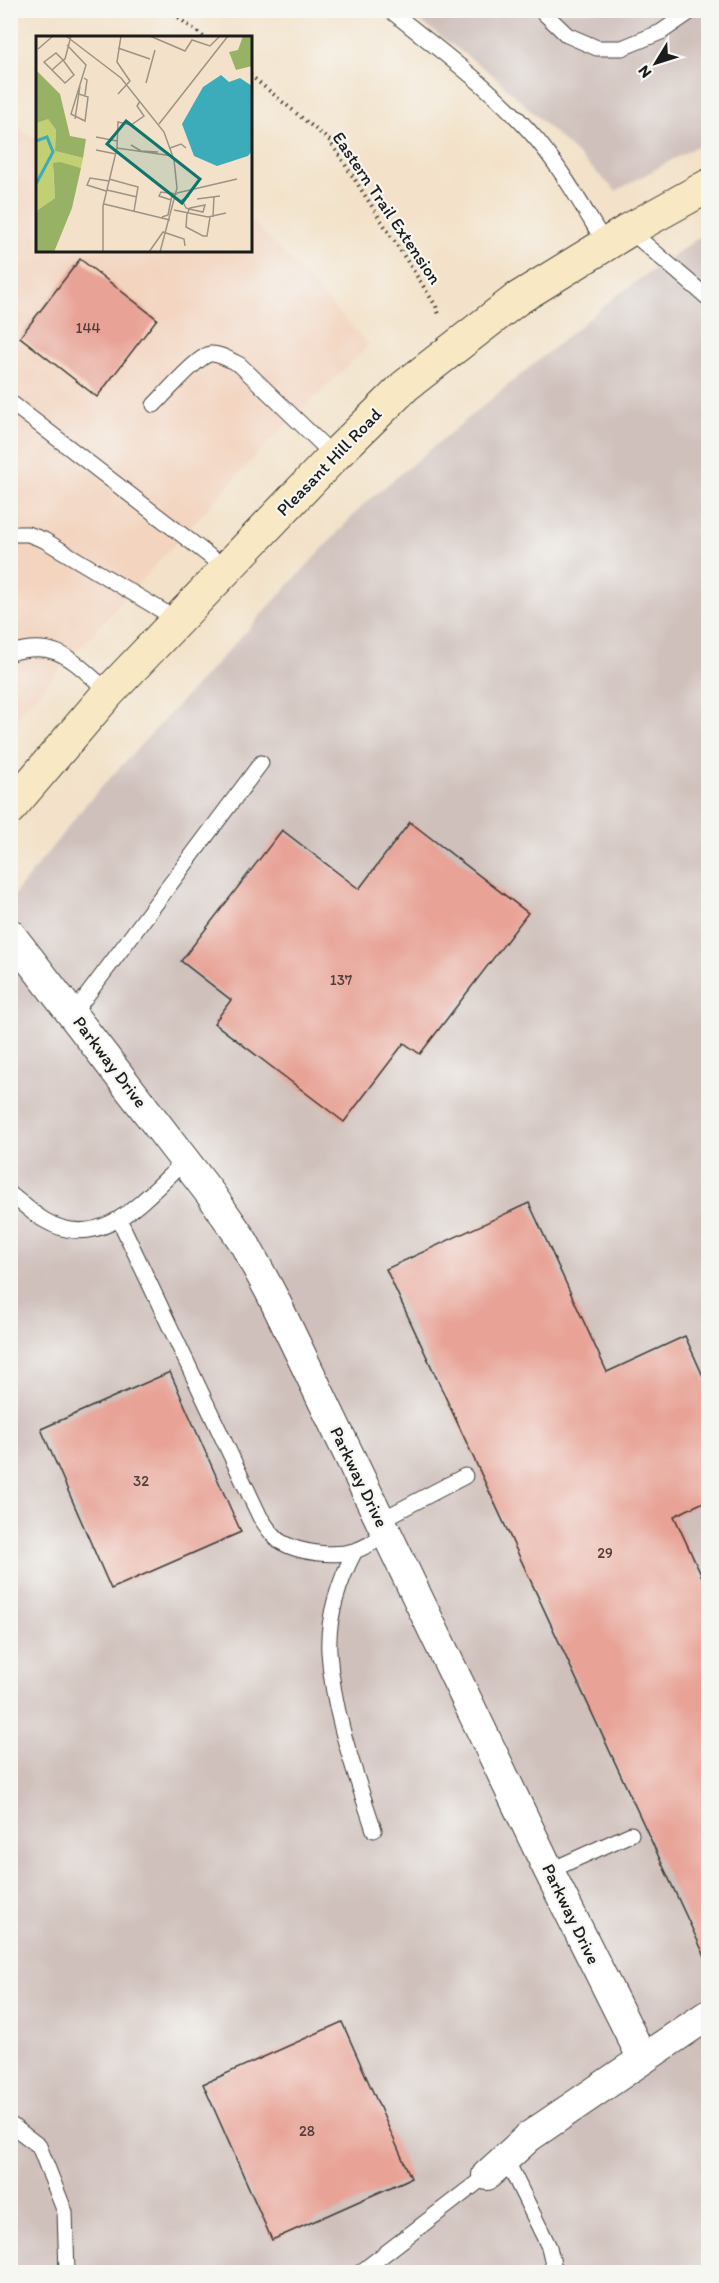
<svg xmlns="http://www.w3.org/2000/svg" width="719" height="2283" viewBox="0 0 719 2283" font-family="Itim,sans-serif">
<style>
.built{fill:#f3d4bf}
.industrial{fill:#cfc0bb}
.building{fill:#e8a396}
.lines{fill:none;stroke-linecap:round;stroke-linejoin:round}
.lane-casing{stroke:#3c3a36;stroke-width:17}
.street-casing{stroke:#3c3a36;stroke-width:32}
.secondary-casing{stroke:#3c3a36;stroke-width:35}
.path{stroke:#3c3a36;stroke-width:4;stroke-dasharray:1.5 4.5;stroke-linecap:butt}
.lane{stroke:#fff;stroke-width:15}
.street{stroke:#fff;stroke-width:30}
.secondary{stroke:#f8e8c3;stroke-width:33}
.labels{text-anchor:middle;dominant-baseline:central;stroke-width:4.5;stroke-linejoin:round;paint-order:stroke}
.number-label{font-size:15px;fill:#4f3e3a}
.street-label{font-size:18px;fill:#1c1c1c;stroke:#f6f6f2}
.inset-river{fill:none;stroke:#3dacba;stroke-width:3}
.inset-road{fill:none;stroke:#9d9384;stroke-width:1.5}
.view{fill:#0f766e;fill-opacity:0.15;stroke:#0f766e;stroke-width:3}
.inset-edge{fill:none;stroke:#1c1c1c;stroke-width:3}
</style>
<rect width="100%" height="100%" fill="#f6f6f2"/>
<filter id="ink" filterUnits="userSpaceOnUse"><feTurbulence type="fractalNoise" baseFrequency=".0167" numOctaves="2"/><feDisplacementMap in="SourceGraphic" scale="12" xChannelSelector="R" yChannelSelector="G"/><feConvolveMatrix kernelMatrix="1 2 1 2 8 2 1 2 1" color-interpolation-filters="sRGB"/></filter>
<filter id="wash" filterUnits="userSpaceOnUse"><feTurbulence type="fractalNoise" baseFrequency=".008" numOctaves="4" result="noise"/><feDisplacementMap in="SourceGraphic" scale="24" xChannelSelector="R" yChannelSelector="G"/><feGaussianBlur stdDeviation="1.35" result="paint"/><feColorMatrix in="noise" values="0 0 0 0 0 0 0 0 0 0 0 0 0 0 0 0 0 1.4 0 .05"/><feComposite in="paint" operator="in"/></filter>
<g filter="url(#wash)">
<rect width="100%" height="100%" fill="#f3e2c9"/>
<!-- built -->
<polygon class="built" points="10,123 37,140 38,250 250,250 251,219 369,345 257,454 11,723"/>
<!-- industrial -->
<g class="industrial">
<polygon points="406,11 708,11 708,140 616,191 493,75"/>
<polygon points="708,231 708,2272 11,2272 10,900 87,803 364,504 616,296"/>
</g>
<g id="blocks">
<!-- building -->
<g class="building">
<polygon points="80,259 157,319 97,397 20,337"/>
<polygon points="410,822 528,913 420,1054 404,1043 344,1122 214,1023 231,1000 181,961 282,830 359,889"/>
<polygon points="529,1203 607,1372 685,1336 708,1387 708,1500 674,1516 708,1590 708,1963 386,1269"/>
<polygon points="170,1372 241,1532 111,1589 41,1429"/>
<polygon points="342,2022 411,2178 272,2240 203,2084"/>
</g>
</g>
</g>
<g filter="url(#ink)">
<use href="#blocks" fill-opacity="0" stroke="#3c3a36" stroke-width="1.5"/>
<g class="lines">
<!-- lane casing -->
<g class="lane-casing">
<g id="lane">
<path d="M390 10C441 52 495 90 538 141 564 173 584 209 606 245"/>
<polyline points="541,10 567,35 597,48 622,48 661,32 693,10"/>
<polyline points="629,230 708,298"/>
<polyline points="10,402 225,568"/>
<path d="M154 405C165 394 197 357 210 354 219 353 232 361 240 365L334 456"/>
<polyline points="10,534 28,534 44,540 176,619"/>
<path d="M10 653C59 638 74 663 109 692"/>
<polyline points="73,1014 261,763"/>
<path d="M10 1194C21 1202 32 1213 44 1220 102 1255 145 1197 185 1161"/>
<path d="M119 1219 260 1517C266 1525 272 1537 281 1542 300 1553 333 1557 354 1551 365 1548 377 1540 387 1534"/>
<polyline points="381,1520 465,1476"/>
<path d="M355 1551C339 1581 327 1618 329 1652 333 1714 355 1772 374 1830"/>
<polyline points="549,1871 631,1834"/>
<polyline points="10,2124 39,2146 65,2212 67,2272"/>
<polyline points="506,2159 549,2247 555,2272"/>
<polyline points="361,2272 487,2175"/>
</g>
</g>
<!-- street casing -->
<g class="street-casing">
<g id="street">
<polyline points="10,934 212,1196 243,1241 272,1295 549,1871 643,2059 708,2015"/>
<polyline points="487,2175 530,2136 643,2059"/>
</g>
</g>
<!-- secondary casing -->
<g class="secondary-casing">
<polyline id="secondary" points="10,808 109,692 334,456 405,386 517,299 629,230 708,186"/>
</g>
<!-- path -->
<g class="path">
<polyline points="169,10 205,38"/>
<polyline points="250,75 330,141 436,306 440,317"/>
</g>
<!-- lane -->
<use href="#lane" class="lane"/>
<!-- street -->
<use href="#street" class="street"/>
<!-- secondary -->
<use href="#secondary" class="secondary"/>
</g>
</g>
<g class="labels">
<!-- number labels -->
<g class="number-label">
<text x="88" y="328">144</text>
<text x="341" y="980">137</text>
<text x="141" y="1481">32</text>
<text x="605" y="1553">29</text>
<text x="307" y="2131">28</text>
</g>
<!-- street labels -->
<g class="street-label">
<text transform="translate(387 208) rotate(56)">Eastern Trail Extension</text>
<text transform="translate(329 462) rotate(-46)">Pleasant Hill Road</text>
<text transform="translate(110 1062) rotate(53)">Parkway Drive</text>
<text transform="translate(359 1477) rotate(64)">Parkway Drive</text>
<text transform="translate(571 1914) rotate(64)">Parkway Drive</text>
</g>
</g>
<!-- overview -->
<g transform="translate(36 36)">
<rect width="216" height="216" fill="#f3e2c9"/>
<path d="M7 83H12L20 94 19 115 47 122 45 132 27 128 17 133 19 162 4 173 0 184V87Z" fill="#c0d073"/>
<path d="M207 0H216V30L200 34 193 16 202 14ZM0 34 24 58 34 100 50 103 47 122 19 115 20 94 12 83 0 87ZM24 126 45 132 36 172 18 216H0V181L2 174 19 162 17 127Z" fill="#98b265"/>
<path d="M185 39 193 46 204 42 216 50V115L212 120 181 130 158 120 146 88 167 51Z" fill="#3dacba"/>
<path class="inset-river" d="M0 105 11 101 17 116 0 148"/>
<path class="inset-road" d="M30 0 85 42 128 96 138 124 141 152 124 216M114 0 149 15 156 4 174 10 184 0M31 9 50 29 35 78 49 85 52 61 43 58M82 12 114 23M2 13 17 0M16 34 8 26 20 17 27 24 38 39 29 47 16 34 26 25 27 24 29 23 35 0M48 42 51 44 49 59M110 47 119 14M82 58 94 45 81 26 85 0M39 83 44 50M123 88 192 0M60 101 81 105M95 109 105 115 122 116M81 112 82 86 95 89 108 80 101 70 104 65M134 112 145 108 150 112M60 114 80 118M73 143 102 151 98 175M71 154 101 161M70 155 51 149 54 142 73 145M141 157 201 143M136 159 135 164 123 160 125 156 141 158M161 163 184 160M68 168 134 184M138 174 172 181 190 177M151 177 150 191 167 200H171L174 181M152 177 153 173 154 172 169 169 167 176 153 173 150 172 146 164 153 160M126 181 132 179 135 164M177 181 178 160M67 216V170L81 112 137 120M113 216 127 196 148 203 149 210"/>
<path class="view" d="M90 85 164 143 146 167 71 108Z"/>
<rect width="216" height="216" class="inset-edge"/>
</g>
<!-- margin -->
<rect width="719" height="2283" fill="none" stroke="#f6f6f2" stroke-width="36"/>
<!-- north arrow -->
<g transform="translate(656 63) rotate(232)" stroke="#f6f6f2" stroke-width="4.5" paint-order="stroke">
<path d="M0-4.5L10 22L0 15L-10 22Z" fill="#1c1c1c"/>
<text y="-9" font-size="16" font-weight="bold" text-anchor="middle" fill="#1c1c1c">N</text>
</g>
</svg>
